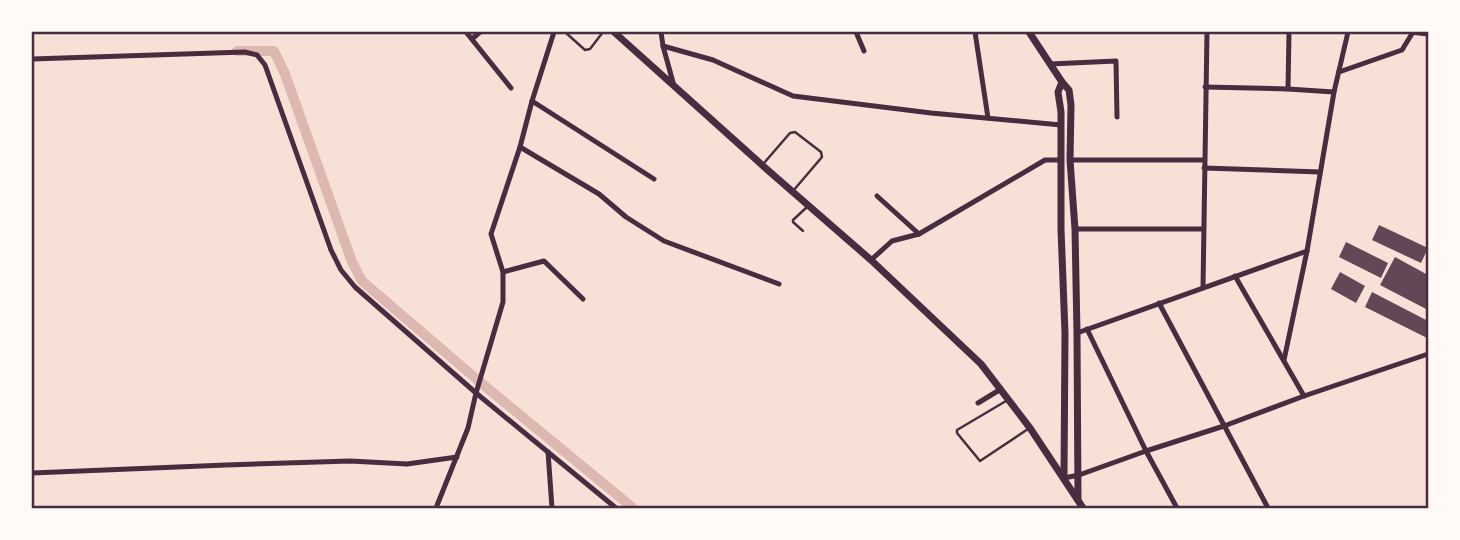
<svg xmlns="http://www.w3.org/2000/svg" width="1460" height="540" viewBox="0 0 1460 540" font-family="Lato,sans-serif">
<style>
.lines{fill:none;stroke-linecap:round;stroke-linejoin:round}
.canal{stroke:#dcb8b0;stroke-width:10}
.building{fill:#644757}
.service{stroke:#4a2c40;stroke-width:2.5}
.minor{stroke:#4a2c40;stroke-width:5}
.secondary{stroke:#4a2c40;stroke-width:7}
.neatline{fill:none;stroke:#4a2c40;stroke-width:2.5}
</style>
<rect width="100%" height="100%" fill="#f7e1d7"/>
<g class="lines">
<!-- canal -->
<polyline class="canal" points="237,51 274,51 285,74 352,262 362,281 480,382 633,508"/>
</g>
<!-- building -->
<g class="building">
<polygon points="1379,225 1428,248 1421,263 1372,240"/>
<polygon points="1346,242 1388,263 1381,278 1339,257"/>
<polygon points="1395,257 1428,275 1428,310 1380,285"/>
<polygon points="1340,272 1365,286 1356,303 1331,289"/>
<polygon points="1372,292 1428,321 1428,334 1427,338 1365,307"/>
</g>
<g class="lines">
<!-- service -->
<g class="service">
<polyline points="565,32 585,50 590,49 603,32"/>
<polyline points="764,163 790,133 795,132 821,152 822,157 793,191"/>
<polyline points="803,231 793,222 793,220 807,207"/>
<polyline points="1006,401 957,430 957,433 980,461 1028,429"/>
</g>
<!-- minor -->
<g class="minor">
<polyline points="466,32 511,88"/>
<polyline points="661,32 663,46 674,86"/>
<polyline points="856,32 864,51"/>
<polyline points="975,32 988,118"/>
<polyline points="1410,32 1428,34"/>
<polyline points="472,39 480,32"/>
<polyline points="663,46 713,60 793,96 931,113 1061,125"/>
<polyline points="32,59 245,52 257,55 265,65 331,250 341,270 355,287 476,393 616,508"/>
<polyline points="1050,64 1116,61 1117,117"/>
<polyline points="1339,72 1402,50 1413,32"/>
<polyline points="1205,87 1288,89 1334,92"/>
<polyline points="1288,89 1289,32"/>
<polyline points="532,101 654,179"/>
<polyline points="520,147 599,194 626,217 664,241 779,284"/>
<polyline points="1070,160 1204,160"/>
<polyline points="1204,168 1320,172"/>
<polyline points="877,196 919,234"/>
<polyline points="1075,229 1203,229"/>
<polyline points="871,260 892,241 919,234 1045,160 1061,160"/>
<polyline points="503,272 544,261 583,299"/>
<polyline points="1235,276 1304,396"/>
<polyline points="1203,288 1207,32"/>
<polyline points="1159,303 1268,508"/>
<polyline points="1087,329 1146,451 1177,508"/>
<polyline points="1077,333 1307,251"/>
<polyline points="1284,360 1307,251 1334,92 1348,32"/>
<polyline points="978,403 1001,389"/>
<polyline points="548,452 552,508"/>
<polyline points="32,473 226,465 350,461 407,464 457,457"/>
<polyline points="1064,478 1079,475 1146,451 1224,426 1304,396 1428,354"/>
<polyline points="436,508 468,428 476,393 503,302 503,272 491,234 520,147 532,101 554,32"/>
</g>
<!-- secondary -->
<g class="secondary">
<polyline points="614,32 762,165 871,260 981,364 1030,428 1083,508"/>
<polyline points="1029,32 1062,82 1069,90 1071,105 1070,160 1075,229 1077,333 1078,500"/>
<polyline points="1062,82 1058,92 1061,112 1061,229 1065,333 1064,477"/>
</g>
</g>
<!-- border -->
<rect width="1460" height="540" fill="none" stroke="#fffaf5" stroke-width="66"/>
<rect x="33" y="33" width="1394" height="474" class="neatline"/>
</svg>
